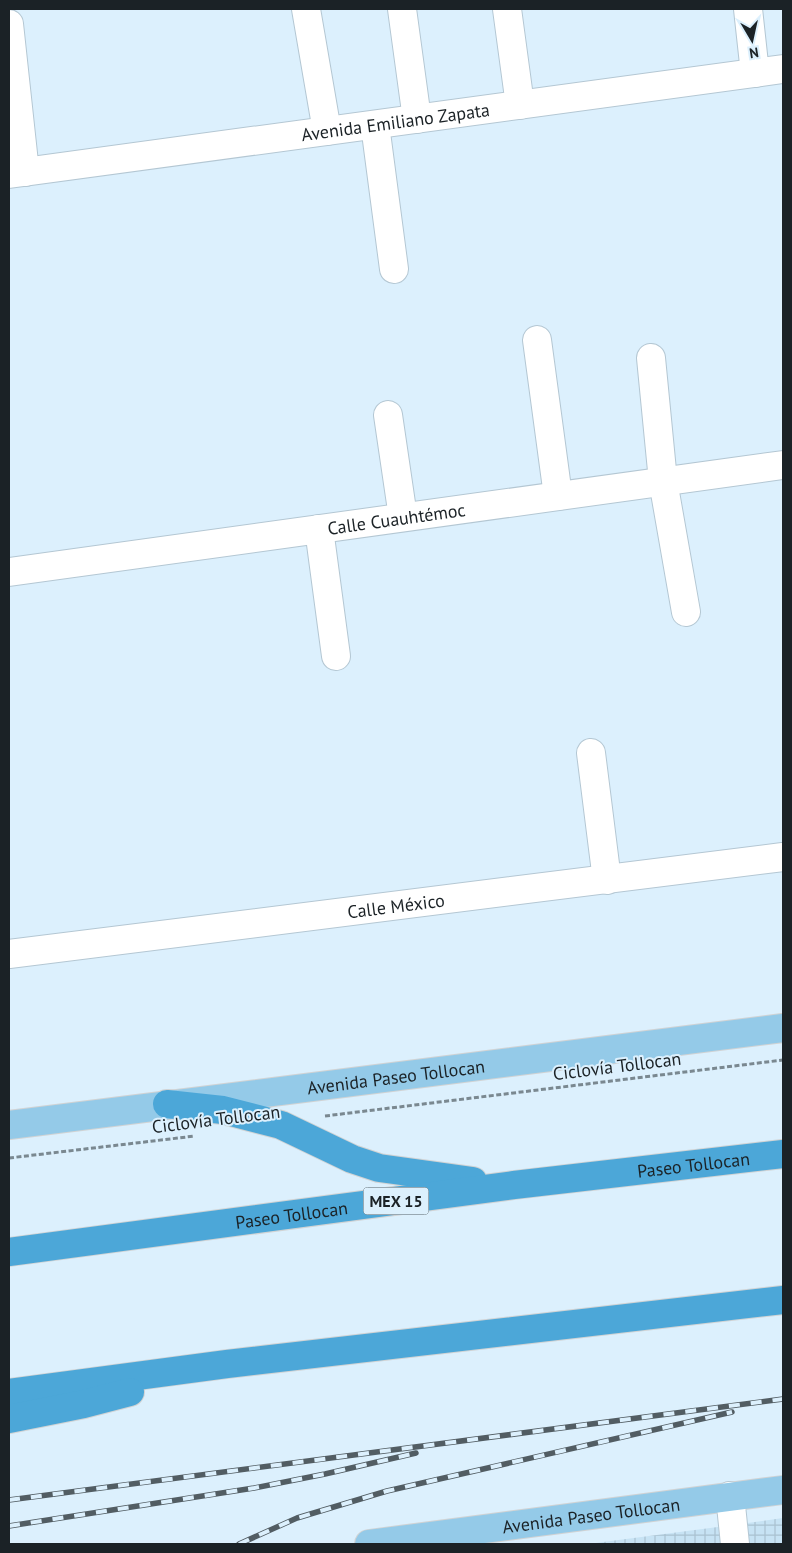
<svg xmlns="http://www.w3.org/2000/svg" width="792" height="1553" viewBox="0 0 792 1553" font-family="'PT Sans',sans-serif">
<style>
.industrial{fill:url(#industrial-grid)}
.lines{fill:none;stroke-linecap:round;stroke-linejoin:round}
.minor-casing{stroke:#b4c7d3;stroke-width:30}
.major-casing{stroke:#d1d3d4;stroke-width:30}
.highway-casing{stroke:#d1d3d4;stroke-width:30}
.path{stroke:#7a8890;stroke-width:3;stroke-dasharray:5 2.5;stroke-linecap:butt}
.minor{stroke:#fff;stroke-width:28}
.major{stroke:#94cae8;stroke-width:28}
.highway{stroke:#4ca7d8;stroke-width:28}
.rail-casing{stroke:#525d63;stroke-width:5.5}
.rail{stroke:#dcf0fd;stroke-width:4;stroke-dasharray:11;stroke-linecap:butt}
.labels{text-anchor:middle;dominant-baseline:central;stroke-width:4;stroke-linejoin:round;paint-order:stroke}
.shield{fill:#dcf0fd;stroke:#556066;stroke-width:1}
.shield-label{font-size:16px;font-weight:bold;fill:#1b2226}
.street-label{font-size:18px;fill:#1b2226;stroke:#dcf0fd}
</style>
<defs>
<pattern id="industrial-grid" width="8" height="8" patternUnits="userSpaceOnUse" patternTransform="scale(1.25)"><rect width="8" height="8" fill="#c7e3f4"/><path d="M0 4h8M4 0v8" fill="none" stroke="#aac2d1"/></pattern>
</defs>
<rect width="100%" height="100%" fill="#dcf0fd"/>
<!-- industrial -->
<polygon class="industrial" points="783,1518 783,1544 588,1544 733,1525"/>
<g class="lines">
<!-- minor casing -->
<g class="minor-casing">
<g id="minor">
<polyline points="306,9 327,131"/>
<polyline points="402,9 417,119"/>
<polyline points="507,9 520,105"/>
<polyline points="748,9 755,73"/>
<polyline points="9,24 25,172"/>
<polyline points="375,125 394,269"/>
<path id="s1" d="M9 174 783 69"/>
<polyline points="537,340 558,496"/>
<polyline points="651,358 663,481 686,612"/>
<polyline points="388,415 403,517"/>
<polyline points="319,529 336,656"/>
<path id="s2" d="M9 572 783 465"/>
<polyline points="591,753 607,880"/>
<path id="s3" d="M9 954 783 857"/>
<polyline points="730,1496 735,1544"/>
</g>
</g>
<!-- major casing -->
<g class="major-casing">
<g id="major">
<path id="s4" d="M9 1125 783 1028"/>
<path id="s5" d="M369 1544 783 1490"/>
</g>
</g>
<!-- highway casing -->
<g class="highway-casing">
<g id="highway">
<polyline points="167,1104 223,1110 281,1125 352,1159 379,1168 473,1181"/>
<path id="s6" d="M9 1252 514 1185 783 1154"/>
<polyline points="9,1393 227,1364 783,1300"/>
<polyline points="9,1419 84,1404 130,1392"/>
</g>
</g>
<!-- path -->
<g class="path">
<polyline points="325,1116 783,1060"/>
<polyline points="9,1158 195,1136"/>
</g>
<!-- minor -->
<use href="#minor" class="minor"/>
<!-- major -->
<use href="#major" class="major"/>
<!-- highway -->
<use href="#highway" class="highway"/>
<!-- rail casing -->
<g class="rail-casing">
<g id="rail">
<polyline points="9,1500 783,1399"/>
<polyline points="9,1526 254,1488 325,1474 416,1453"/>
<polyline points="239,1544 297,1518 387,1491 732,1412"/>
</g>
</g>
<!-- rail -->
<use href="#rail" class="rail"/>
</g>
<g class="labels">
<!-- shield labels -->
<rect class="shield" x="363.5" y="1187.5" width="65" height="27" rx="4"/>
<g class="shield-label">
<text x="396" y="1201">MEX 15</text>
</g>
<!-- street labels -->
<g class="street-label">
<text stroke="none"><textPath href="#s1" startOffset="390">Avenida Emiliano Zapata</textPath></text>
<text stroke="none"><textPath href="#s2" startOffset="391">Calle Cuauhtémoc</textPath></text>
<text stroke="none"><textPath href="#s3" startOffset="390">Calle México</textPath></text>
<text transform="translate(617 1066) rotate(-7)">Ciclovía Tollocan</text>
<text stroke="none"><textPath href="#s4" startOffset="390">Avenida Paseo Tollocan</textPath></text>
<text transform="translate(216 1119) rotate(-7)">Ciclovía Tollocan</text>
<text stroke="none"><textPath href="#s6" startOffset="690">Paseo Tollocan</textPath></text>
<text stroke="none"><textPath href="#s6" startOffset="285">Paseo Tollocan</textPath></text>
<text stroke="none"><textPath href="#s5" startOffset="224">Avenida Paseo Tollocan</textPath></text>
</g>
</g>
<!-- border -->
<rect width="792" height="1553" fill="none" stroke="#1b2226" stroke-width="20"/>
<!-- north arrow -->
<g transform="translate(752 40) rotate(171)" stroke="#dcf0fd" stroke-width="4" paint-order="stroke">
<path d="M0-4L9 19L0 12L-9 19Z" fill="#1b2226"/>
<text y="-8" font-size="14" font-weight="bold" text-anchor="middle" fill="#1b2226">N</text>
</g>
</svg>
